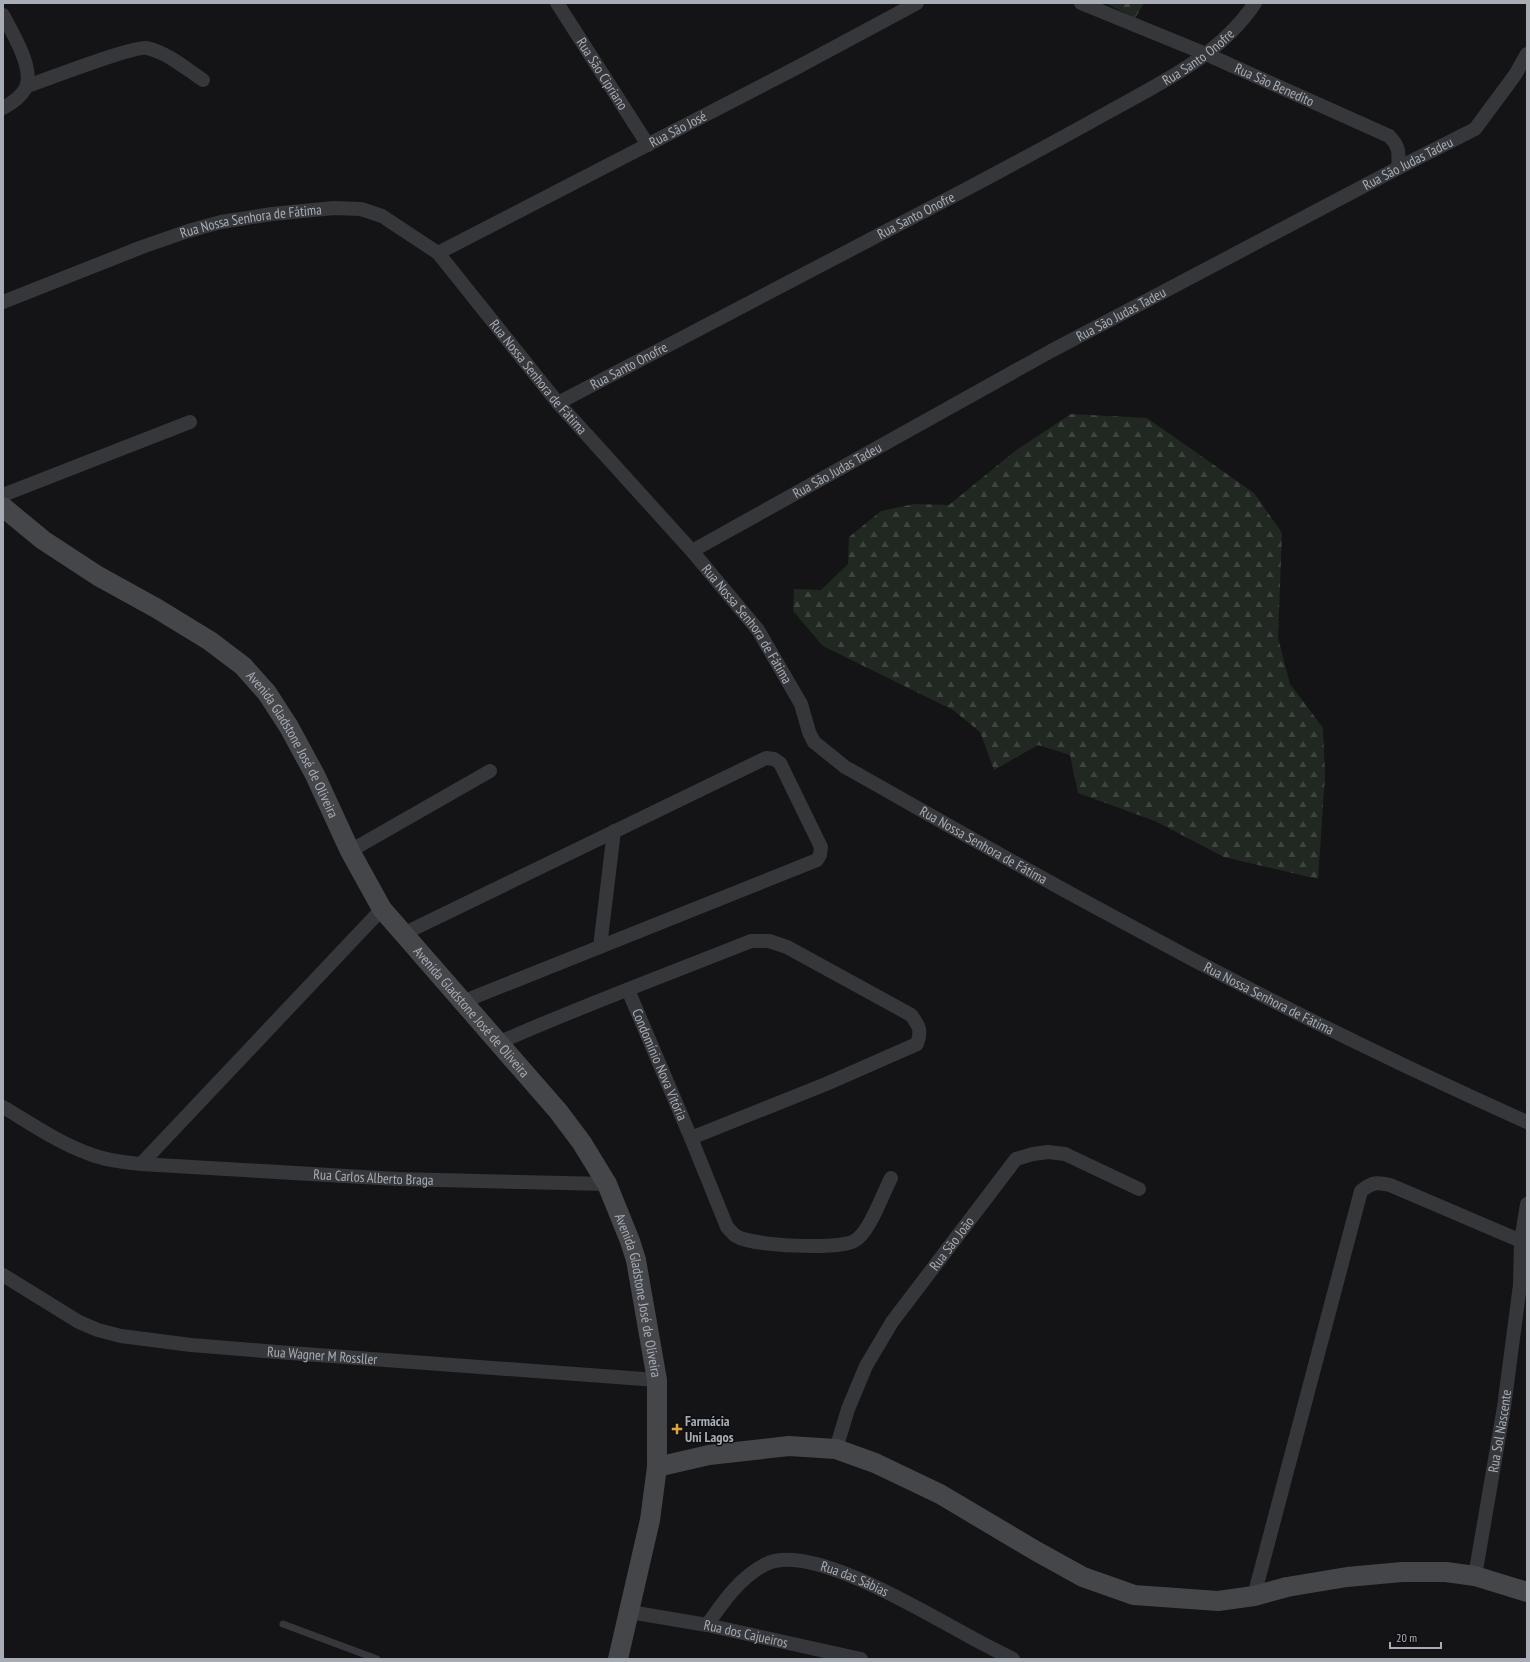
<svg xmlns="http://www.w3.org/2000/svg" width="1530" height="1662" viewBox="0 0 1530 1662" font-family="'PT Sans Narrow',sans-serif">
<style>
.forest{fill:url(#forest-firs)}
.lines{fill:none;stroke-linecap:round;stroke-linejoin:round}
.lane{stroke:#36373a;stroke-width:7}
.street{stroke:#36373a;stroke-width:14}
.secondary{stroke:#44464a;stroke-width:20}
.poi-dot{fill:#e1a441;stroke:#0f0f11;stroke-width:1.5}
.labels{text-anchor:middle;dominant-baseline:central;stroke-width:3;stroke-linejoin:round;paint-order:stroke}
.street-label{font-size:14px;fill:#a7acb5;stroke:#0f0f11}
.poi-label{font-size:14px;font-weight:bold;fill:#a7acb5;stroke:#0f0f11;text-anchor:start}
</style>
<defs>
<pattern id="forest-firs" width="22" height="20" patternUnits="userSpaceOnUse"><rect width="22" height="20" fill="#212821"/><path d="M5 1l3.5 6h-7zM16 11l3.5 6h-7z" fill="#3e443f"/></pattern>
</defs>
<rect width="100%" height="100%" fill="#141416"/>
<!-- forest -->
<g class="forest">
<polygon points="1105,3 1144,3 1135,18"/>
<polygon points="1071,414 1147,418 1254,493 1282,533 1278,638 1290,684 1323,728 1325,776 1318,879 1224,857 1155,821 1078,793 1070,755 1038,745 994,770 980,732 953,710 823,646 793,611 794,589 821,590 848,564 849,537 881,511 914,504 949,505 1015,451"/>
</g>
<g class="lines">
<!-- lane -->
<polyline class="lane" points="283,1624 377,1659"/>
<!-- street -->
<g class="street">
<path id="s1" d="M557 3 648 145"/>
<path id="s2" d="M1081 3 1206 54 1389 136C1400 147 1399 153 1398 168"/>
<path d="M3 15C12 32 32 65 27 84 25 94 11 104 3 108"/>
<path d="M27 86C45 80 135 45 147 48 168 53 185 68 203 80"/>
<path id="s3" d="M438 253 796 68 917 3"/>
<path id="s4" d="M3 302 142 247 188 231 221 222 272 214 334 208 361 209 382 216 438 253 558 403 692 551 758 630 801 704 809 732 814 742 845 767C934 817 1022 868 1112 916 1247 990 1386 1059 1527 1122"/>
<path id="s5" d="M558 403C691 333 824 263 957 194 1006 168 1055 142 1103 115 1158 84 1219 57 1255 3"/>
<polyline points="3,495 190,422"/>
<path id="s6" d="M692 551 1051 351 1398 168 1475 129 1515 75 1527 54"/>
<polyline points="350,851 490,771"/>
<polyline points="403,934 766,758 774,759 780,763 821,847 820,855 817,860 462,1002"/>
<polyline points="600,947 614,831"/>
<path id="s7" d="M628 990 691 1138"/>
<path d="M498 1043C581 1006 666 975 751 941H769L787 947 911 1015C919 1026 922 1030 917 1044L826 1084 691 1138 727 1227C730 1230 733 1234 736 1236 752 1246 838 1250 854 1241 869 1234 883 1193 891 1178"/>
<path id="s8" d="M3 1107C30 1123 57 1142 87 1153 104 1160 123 1162 141 1164L397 1179 607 1184"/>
<polyline points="141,1164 382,909"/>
<path id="s9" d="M3 1275 79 1322 98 1330 121 1336 191 1345 277 1352 657 1380"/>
<path id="s10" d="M836 1449 848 1409 866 1366 892 1322 1016 1159 1033 1154 1048 1152 1065 1154 1139 1189"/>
<path id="s11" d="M1475 1576 1504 1407 1520 1285 1521 1241 1527 1204"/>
<path d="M1254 1596 1361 1191C1373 1182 1376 1182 1390 1185L1521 1241"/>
<path id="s12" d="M630 1612 707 1625 861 1659"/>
<path id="s13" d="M707 1625C723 1602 740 1577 766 1564 810 1542 924 1612 965 1634 981 1643 997 1651 1013 1659"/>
</g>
<!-- secondary -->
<g class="secondary">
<path id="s14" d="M3 507 43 540 98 576 156 608 210 641 243 666 267 693 289 727 315 775 350 851 382 909 558 1111 582 1143 607 1184 630 1241 636 1260 657 1380V1467L650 1520 618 1659"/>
<polyline points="657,1467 709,1455 789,1446 836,1449 875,1463 940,1494 1036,1551 1083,1577 1134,1595 1218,1601 1254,1596 1287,1587 1347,1577 1402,1572 1446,1572 1475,1576 1527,1592"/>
</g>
</g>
<!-- markers -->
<path class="poi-dot" d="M675 1423h4v4h4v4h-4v4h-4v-4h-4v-4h4z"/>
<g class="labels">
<!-- street labels -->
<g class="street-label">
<text stroke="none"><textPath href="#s5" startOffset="728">Rua Santo Onofre</textPath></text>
<text stroke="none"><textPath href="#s1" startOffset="84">Rua São Cipriano</textPath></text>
<text stroke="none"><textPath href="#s2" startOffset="210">Rua São Benedito</textPath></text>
<text stroke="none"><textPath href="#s3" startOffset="270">Rua São José</textPath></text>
<text stroke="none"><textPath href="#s6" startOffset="814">Rua São Judas Tadeu</textPath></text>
<text stroke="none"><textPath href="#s5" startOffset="404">Rua Santo Onofre</textPath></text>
<text stroke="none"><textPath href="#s4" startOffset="262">Rua Nossa Senhora de Fátima</textPath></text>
<text stroke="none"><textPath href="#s6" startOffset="490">Rua São Judas Tadeu</textPath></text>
<text stroke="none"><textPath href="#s5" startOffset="80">Rua Santo Onofre</textPath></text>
<text stroke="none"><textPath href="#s4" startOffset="622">Rua Nossa Senhora de Fátima</textPath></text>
<text stroke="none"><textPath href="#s6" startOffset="166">Rua São Judas Tadeu</textPath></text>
<text stroke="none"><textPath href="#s4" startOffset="946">Rua Nossa Senhora de Fátima</textPath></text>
<text stroke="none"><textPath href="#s14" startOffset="382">Avenida Gladstone José de Oliveira</textPath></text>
<text stroke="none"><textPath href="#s4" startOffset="1282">Rua Nossa Senhora de Fátima</textPath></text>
<text stroke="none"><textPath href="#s4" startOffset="1606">Rua Nossa Senhora de Fátima</textPath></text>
<text stroke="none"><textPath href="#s14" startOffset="706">Avenida Gladstone José de Oliveira</textPath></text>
<text stroke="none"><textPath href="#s7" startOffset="81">Condomínio Nova Vitória</textPath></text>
<text stroke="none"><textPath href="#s8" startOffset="384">Rua Carlos Alberto Braga</textPath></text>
<text stroke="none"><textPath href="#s10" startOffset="238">Rua São João</textPath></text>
<text stroke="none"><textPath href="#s14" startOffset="1042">Avenida Gladstone José de Oliveira</textPath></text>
<text stroke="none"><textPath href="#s9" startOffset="336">Rua Wagner M Rossller</textPath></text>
<text stroke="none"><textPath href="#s11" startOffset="147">Rua Sol Nascente</textPath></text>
<text stroke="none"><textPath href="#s13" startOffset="178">Rua das Sábias</textPath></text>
<text stroke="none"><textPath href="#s12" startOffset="118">Rua dos Cajueiros</textPath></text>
</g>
<!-- poi labels -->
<g class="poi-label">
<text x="685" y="1421">Farmácia<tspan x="685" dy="16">Uni Lagos</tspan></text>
</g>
</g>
<!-- border -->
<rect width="1530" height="1662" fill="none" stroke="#a7acb5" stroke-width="8"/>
<!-- scale -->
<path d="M1390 1642v6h51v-6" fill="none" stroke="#a7acb5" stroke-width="2"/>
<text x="1396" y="1642" font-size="12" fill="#a7acb5" stroke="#0f0f11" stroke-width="3" paint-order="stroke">20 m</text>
</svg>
